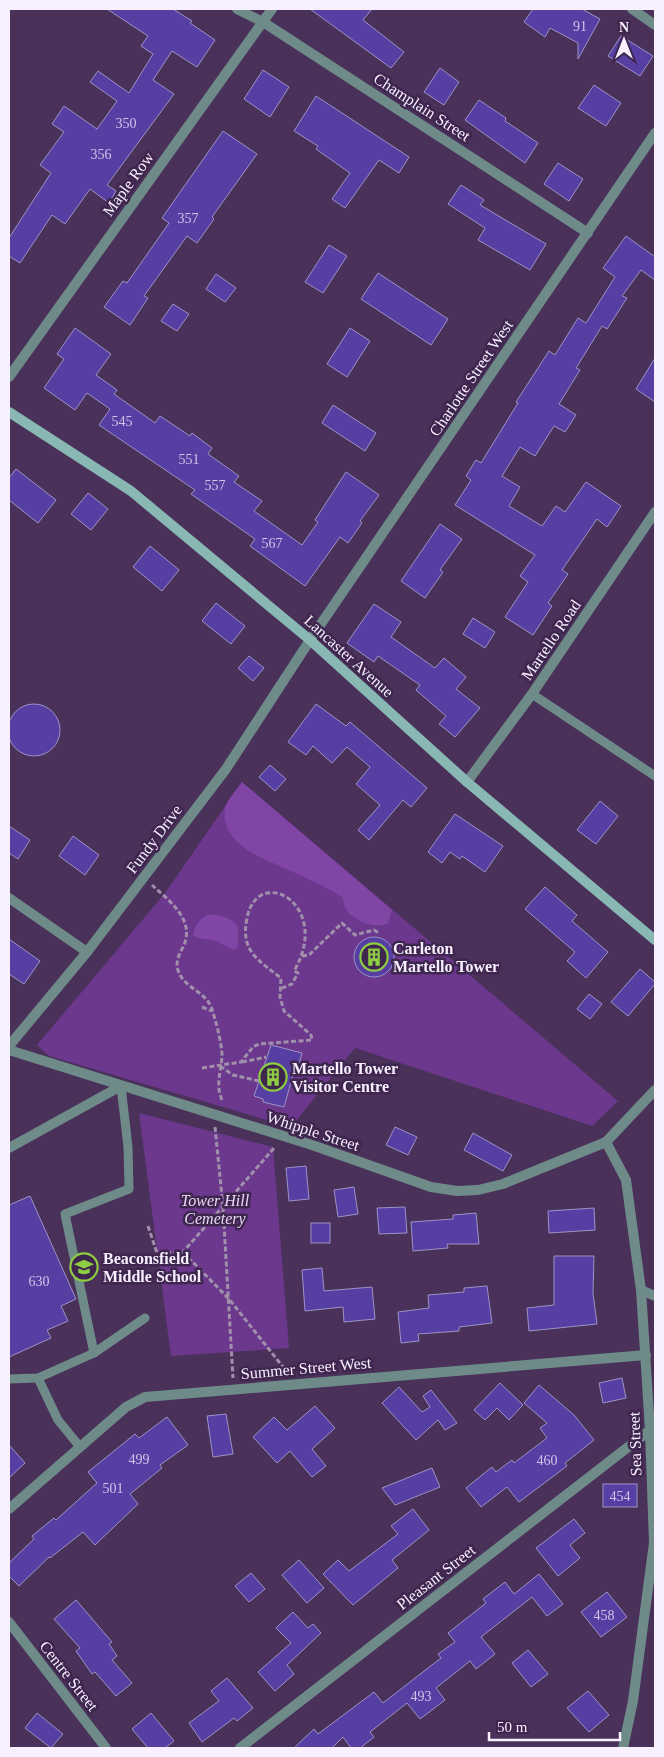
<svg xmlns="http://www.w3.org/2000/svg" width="664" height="1757" viewBox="0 0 664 1757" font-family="Georgia,serif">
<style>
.green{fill:#6c388d}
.forest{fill:#8145a6}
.building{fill:#573ea3;stroke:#9b94c7}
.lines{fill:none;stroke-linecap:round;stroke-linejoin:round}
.path{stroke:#a190ac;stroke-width:3;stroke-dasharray:5 2.5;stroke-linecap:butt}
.lane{stroke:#6e8b89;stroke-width:9}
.street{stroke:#6e8b89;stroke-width:10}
.secondary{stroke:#88b7b4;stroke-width:10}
.labels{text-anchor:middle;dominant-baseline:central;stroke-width:5;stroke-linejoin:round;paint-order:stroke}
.number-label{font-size:14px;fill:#d0c3e8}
.street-label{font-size:16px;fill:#f8efff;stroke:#3e264e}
.poi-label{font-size:16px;font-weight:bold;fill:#f8efff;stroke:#3e264e;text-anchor:start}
.park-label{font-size:16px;font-style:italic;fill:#e8daf3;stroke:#3e264e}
</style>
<rect width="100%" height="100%" fill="#493159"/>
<!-- green -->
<g class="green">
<polygon points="242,782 618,1101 592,1126 355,1048 291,1127 49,1056 37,1045 165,893"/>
<polygon points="139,1113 273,1147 289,1348 171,1356"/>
</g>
<!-- forest -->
<g class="forest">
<path d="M242 782 392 910 388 923C375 930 353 921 345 908 344 905 344 900 342 897 326 887 310 879 293 872 268 860 219 846 225 808 227 800 237 789 242 782Z"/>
<path d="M207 915C219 914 230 917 238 926V947L233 950 217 941 198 938 193 935C194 926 200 919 207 915Z"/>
</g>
<!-- building -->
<g class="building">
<polygon points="107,9 173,9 192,21 190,23 215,40 197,67 172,51 153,80 174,94 107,185 116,191 109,203 90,189 65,224 52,215 20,263 9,256 9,238 51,173 40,165 64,132 52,124 64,106 97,129 117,101 90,82 98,71 129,93 153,54 141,46 148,36"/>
<polygon points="310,9 372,9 363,20 404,52 391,68"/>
<polygon points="533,9 582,9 600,19 578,59 578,43 550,28 545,37 524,22"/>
<polygon points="621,36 653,56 640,76 608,56"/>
<polygon points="440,68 459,82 444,105 424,92"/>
<polygon points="263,70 289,87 270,117 244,99"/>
<polygon points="594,85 621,103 606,126 578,108"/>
<polygon points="316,96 409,157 399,173 379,160 345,208 332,199 350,173 316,149 318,146 294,131"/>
<polygon points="479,100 506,118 505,121 538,143 525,163 465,120"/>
<polygon points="223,131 257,154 212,217 214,219 197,243 187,236 144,296 148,298 130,325 104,307 123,281 127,283 169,223 162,218"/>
<polygon points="558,163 583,179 569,201 544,184"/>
<polygon points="461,185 484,200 480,205 546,244 530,270 478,240 485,228 448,204"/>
<polygon points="626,236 655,257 655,280 641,270 622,296 627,298 607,329 602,326 576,368 580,370 559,404 576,415 565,432 554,426 535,456 520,447 502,476 520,487 509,506 542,526 556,506 565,512 586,482 621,506 607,527 597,519 562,570 568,574 548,603 552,606 533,635 505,617 528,582 520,576 535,555 455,505 471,480 466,476 476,460 481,463 518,403 516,402 549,351 555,355 578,318 586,323 615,277 603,268"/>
<polygon points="329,245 347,256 323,293 305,282"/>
<polygon points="378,273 448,319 431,345 361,299"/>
<polygon points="216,274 236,288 225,302 206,289"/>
<polygon points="173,304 189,314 177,331 161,321"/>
<polygon points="75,328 111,354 96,375 117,390 114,394 155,423 160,416 190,436 192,433 212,448 208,454 239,476 234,482 262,501 254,511 302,545 318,522 315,520 346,472 379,495 360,521 362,523 348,543 340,537 305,586 250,546 255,539 191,494 195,490 99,425 110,409 87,393 75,410 44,388 64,359 57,354"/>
<polygon points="350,328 370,341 347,377 327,364"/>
<polygon points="655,358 655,402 636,389"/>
<polygon points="333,405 376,433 365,451 322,423"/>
<polygon points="16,469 56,500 38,523 9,500 9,478"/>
<polygon points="88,493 108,509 91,530 71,514"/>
<polygon points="440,524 462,539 440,570 443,572 425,598 401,581"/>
<polygon points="150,546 179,570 162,591 133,567"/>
<polygon points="216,603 245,626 231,644 202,621"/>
<polygon points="374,604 401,622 391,637 435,668 444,658 466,677 456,689 480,708 455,737 439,724 446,716 416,690 420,685 378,656 374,662 347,643"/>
<polygon points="473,618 495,632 485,648 463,634"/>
<polygon points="249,656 264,668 253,681 238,668"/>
<polygon points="316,704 346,726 350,722 427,788 411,807 403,800 369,840 358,830 380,805 356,784 370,767 347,747 332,763 313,746 306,755 288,742"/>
<circle cx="34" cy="730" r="26"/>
<polygon points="270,765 286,779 275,791 259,777"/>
<polygon points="600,801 618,816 596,844 577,830"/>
<polygon points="455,814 503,846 485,872 462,856 460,859 450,852 442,863 428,852"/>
<polygon points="9,826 30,840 18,859 9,853"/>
<polygon points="73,836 99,855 85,875 59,856"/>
<polygon points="545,887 577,915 572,921 608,952 586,978 567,961 575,952 525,909"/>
<circle cx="374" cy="957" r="20"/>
<polygon points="9,939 40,961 24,984 9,974"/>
<polygon points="640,969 655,982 655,984 628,1016 611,1002"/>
<polygon points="589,994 602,1004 590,1019 577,1009"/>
<polygon points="271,1045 302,1053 297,1072 294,1071 284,1107 263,1102 263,1099 254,1096"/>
<polygon points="395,1127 417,1137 408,1155 386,1145"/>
<polygon points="473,1133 512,1155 503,1171 464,1150"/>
<polygon points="306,1166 309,1199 289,1201 286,1168"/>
<polygon points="354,1187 358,1214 338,1217 334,1190"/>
<polygon points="30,1196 76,1299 61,1306 68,1321 47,1330 51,1338 9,1357 9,1205"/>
<polygon points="405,1207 407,1233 379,1234 377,1208"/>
<polygon points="594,1208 595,1230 549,1233 548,1211"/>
<polygon points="476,1213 479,1244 447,1244 448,1248 413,1251 411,1222 453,1219 453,1215"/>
<rect x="311" y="1223" width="19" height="20"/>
<polygon points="554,1256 594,1256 593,1293 597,1324 529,1331 527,1308 554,1305"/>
<polygon points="322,1268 324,1291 372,1287 375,1319 344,1322 343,1307 305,1311 302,1270"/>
<polygon points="487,1286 492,1323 459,1327 459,1331 418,1334 419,1341 401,1343 398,1312 429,1308 428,1295 464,1292 464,1288"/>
<polygon points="622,1378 626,1398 603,1403 599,1383"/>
<polygon points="500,1383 523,1405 509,1420 497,1408 485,1420 474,1410"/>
<polygon points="539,1385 574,1415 594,1440 565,1463 567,1466 519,1502 507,1487 481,1507 466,1488 492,1467 496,1472 512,1460 514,1463 547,1438 540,1428 547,1423 524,1403"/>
<polygon points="399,1387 422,1412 430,1407 423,1396 431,1390 457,1423 445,1430 438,1420 416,1440 382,1403"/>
<polygon points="315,1406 335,1428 312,1449 326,1466 312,1477 290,1451 277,1463 253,1437 274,1417 287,1430"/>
<polygon points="226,1414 233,1454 213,1457 207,1416"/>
<polygon points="167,1417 188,1445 160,1465 162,1468 130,1494 138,1504 95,1545 83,1532 50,1558 49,1557 19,1586 9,1576 9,1563 34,1539 32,1536 54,1518 56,1520 97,1483 88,1472 135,1434 139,1438"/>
<polygon points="9,1445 25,1463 9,1478"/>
<polygon points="432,1468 440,1487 395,1505 382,1488"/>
<rect x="603" y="1484" width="34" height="23"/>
<polygon points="413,1509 429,1530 392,1560 398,1568 353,1605 323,1574 338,1560 349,1571 398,1534 391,1526"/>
<polygon points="574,1519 585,1533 570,1545 580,1558 558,1576 536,1548"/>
<polygon points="299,1560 324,1588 307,1603 282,1575"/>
<polygon points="251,1573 265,1589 249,1602 235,1586"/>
<polygon points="539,1574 563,1604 547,1616 532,1597 481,1637 495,1654 476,1669 470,1661 436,1688 445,1700 420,1719 407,1703 370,1732 374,1737 360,1748 351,1748 343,1737 332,1748 294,1748 314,1729 318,1734 374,1692 383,1703 441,1658 438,1654 455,1642 448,1633 486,1603 483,1599 505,1582 514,1594"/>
<polygon points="607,1592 627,1617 601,1637 581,1612"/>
<polygon points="76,1600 112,1642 109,1644 117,1656 112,1660 132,1683 116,1696 95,1672 92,1674 76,1651 80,1648 54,1619"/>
<polygon points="293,1612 308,1628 313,1624 321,1633 287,1665 294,1674 275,1691 258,1672 291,1643 276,1628"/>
<polygon points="528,1650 548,1674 531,1687 512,1663"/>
<polygon points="227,1678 253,1708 237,1721 234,1718 202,1742 189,1723 219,1701 211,1691"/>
<polygon points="588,1691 609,1715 589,1732 567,1708"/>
<polygon points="37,1713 63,1734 51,1748 25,1728"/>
<polygon points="151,1713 174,1741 165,1748 148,1748 132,1729"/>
</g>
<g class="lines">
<!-- path -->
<g class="path">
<path d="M152 885C168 900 195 919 184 945 180 953 175 961 178 970 183 988 206 991 212 1009 216 1022 221 1040 222 1054 222 1072 214 1084 223 1102"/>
<polyline points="302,956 309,955 342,923 355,935 374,930 379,933"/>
<polyline points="202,1007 212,1011"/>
<polyline points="242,1062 266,1057"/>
<polyline points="220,1066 233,1075 259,1081"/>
<path d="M202 1068 241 1062 253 1047 259 1044 312 1040 311 1035 284 1011 280 997 281 978C258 960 240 951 247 918 258 863 333 905 294 971L298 973 292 984 282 988"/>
<polyline points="215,1127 223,1207 233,1378"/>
<polyline points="148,1226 157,1253 183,1252 275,1147"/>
<polyline points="183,1252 229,1299 287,1372"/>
</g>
<!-- lane -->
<g class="lane">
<polyline points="532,694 655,776"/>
<polyline points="94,1353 65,1214 129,1189 128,1147 121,1086"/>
<polyline points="38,1378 58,1420 80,1447"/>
<polyline points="9,1379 38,1378 94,1353 145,1318"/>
</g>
<!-- street -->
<g class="street">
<polyline points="237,9 263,22 588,233"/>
<polyline points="632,9 655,25"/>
<polyline points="9,377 272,9"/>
<polyline points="467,782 532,694 655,512"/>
<polyline points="9,898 87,952"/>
<polyline points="9,1046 87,952 226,769 310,640 655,133"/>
<polyline points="9,1050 312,1145 431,1187 457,1191 478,1190 503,1184 606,1142 655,1090"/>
<polyline points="606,1142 626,1180 641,1290 650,1430 654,1543 633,1701 623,1748"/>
<polyline points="9,1148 121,1086"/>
<polyline points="641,1290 655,1296"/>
<polyline points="9,1509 126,1407 145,1397 646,1355"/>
<polyline points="9,1622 106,1748"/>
<polyline points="240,1748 650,1430"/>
</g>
<!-- secondary -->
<polyline class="secondary" points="9,412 131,491 310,640 467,782 655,940"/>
</g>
<!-- icons -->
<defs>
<g id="building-ring" transform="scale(1.4375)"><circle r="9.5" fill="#3e264e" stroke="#8fcd42" stroke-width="1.5"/><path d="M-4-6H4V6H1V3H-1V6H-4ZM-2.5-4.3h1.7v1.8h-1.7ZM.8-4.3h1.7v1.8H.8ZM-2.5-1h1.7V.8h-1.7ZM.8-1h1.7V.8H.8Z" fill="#8fcd42"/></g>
<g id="school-ring" transform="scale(1.4375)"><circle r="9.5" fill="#3e264e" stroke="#8fcd42" stroke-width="1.5"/><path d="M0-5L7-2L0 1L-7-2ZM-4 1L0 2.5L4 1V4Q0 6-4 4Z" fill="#8fcd42"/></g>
</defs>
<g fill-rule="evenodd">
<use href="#building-ring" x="374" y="957"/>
<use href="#building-ring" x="273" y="1077"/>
<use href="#school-ring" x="84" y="1267"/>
</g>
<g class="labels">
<!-- number labels -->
<g class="number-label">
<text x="580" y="26">91</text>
<text x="126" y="123">350</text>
<text x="101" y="154">356</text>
<text x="188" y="218">357</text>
<text x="122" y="421">545</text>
<text x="189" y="459">551</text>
<text x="215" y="485">557</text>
<text x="272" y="543">567</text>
<text x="39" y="1281">630</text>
<text x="139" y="1459">499</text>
<text x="547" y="1460">460</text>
<text x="113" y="1488">501</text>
<text x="620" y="1496">454</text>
<text x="604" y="1615">458</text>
<text x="421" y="1696">493</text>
</g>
<!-- street labels -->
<g class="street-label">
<text transform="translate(422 107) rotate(33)">Champlain Street</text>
<text transform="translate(128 184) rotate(-54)">Maple Row</text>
<text transform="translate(471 378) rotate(-56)">Charlotte Street West</text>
<text transform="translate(551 640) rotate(-56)">Martello Road</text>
<text transform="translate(349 656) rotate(42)">Lancaster Avenue</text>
<text transform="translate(154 839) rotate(-53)">Fundy Drive</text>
<text transform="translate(313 1131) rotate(18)">Whipple Street</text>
<text transform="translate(306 1368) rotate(-5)">Summer Street West</text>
<text transform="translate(635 1444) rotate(-92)">Sea Street</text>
<text transform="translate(436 1577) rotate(-38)">Pleasant Street</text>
<text transform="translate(69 1676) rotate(52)">Centre Street</text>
</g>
<!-- poi labels -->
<g class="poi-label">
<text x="393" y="948">Carleton<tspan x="393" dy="18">Martello Tower</tspan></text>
<text x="292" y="1068">Martello Tower<tspan x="292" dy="18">Visitor Centre</tspan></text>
<text x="103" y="1258">Beaconsfield<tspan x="103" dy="18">Middle School</tspan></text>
</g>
<!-- park labels -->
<g class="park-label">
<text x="215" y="1200">Tower Hill<tspan x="215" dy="18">Cemetery</tspan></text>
</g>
</g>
<!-- border -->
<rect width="664" height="1757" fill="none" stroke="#f8efff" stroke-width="20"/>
<!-- north arrow -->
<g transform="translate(624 40)" stroke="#3e264e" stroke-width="4" paint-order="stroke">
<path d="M0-4L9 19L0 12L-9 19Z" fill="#f8efff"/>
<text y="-8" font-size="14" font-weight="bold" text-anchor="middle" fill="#f8efff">N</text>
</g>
<!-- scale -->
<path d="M489 1732v8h131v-8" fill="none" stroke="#f8efff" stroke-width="2.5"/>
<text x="497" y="1732" font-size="15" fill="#f8efff" stroke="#3e264e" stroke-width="4" paint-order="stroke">50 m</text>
</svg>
